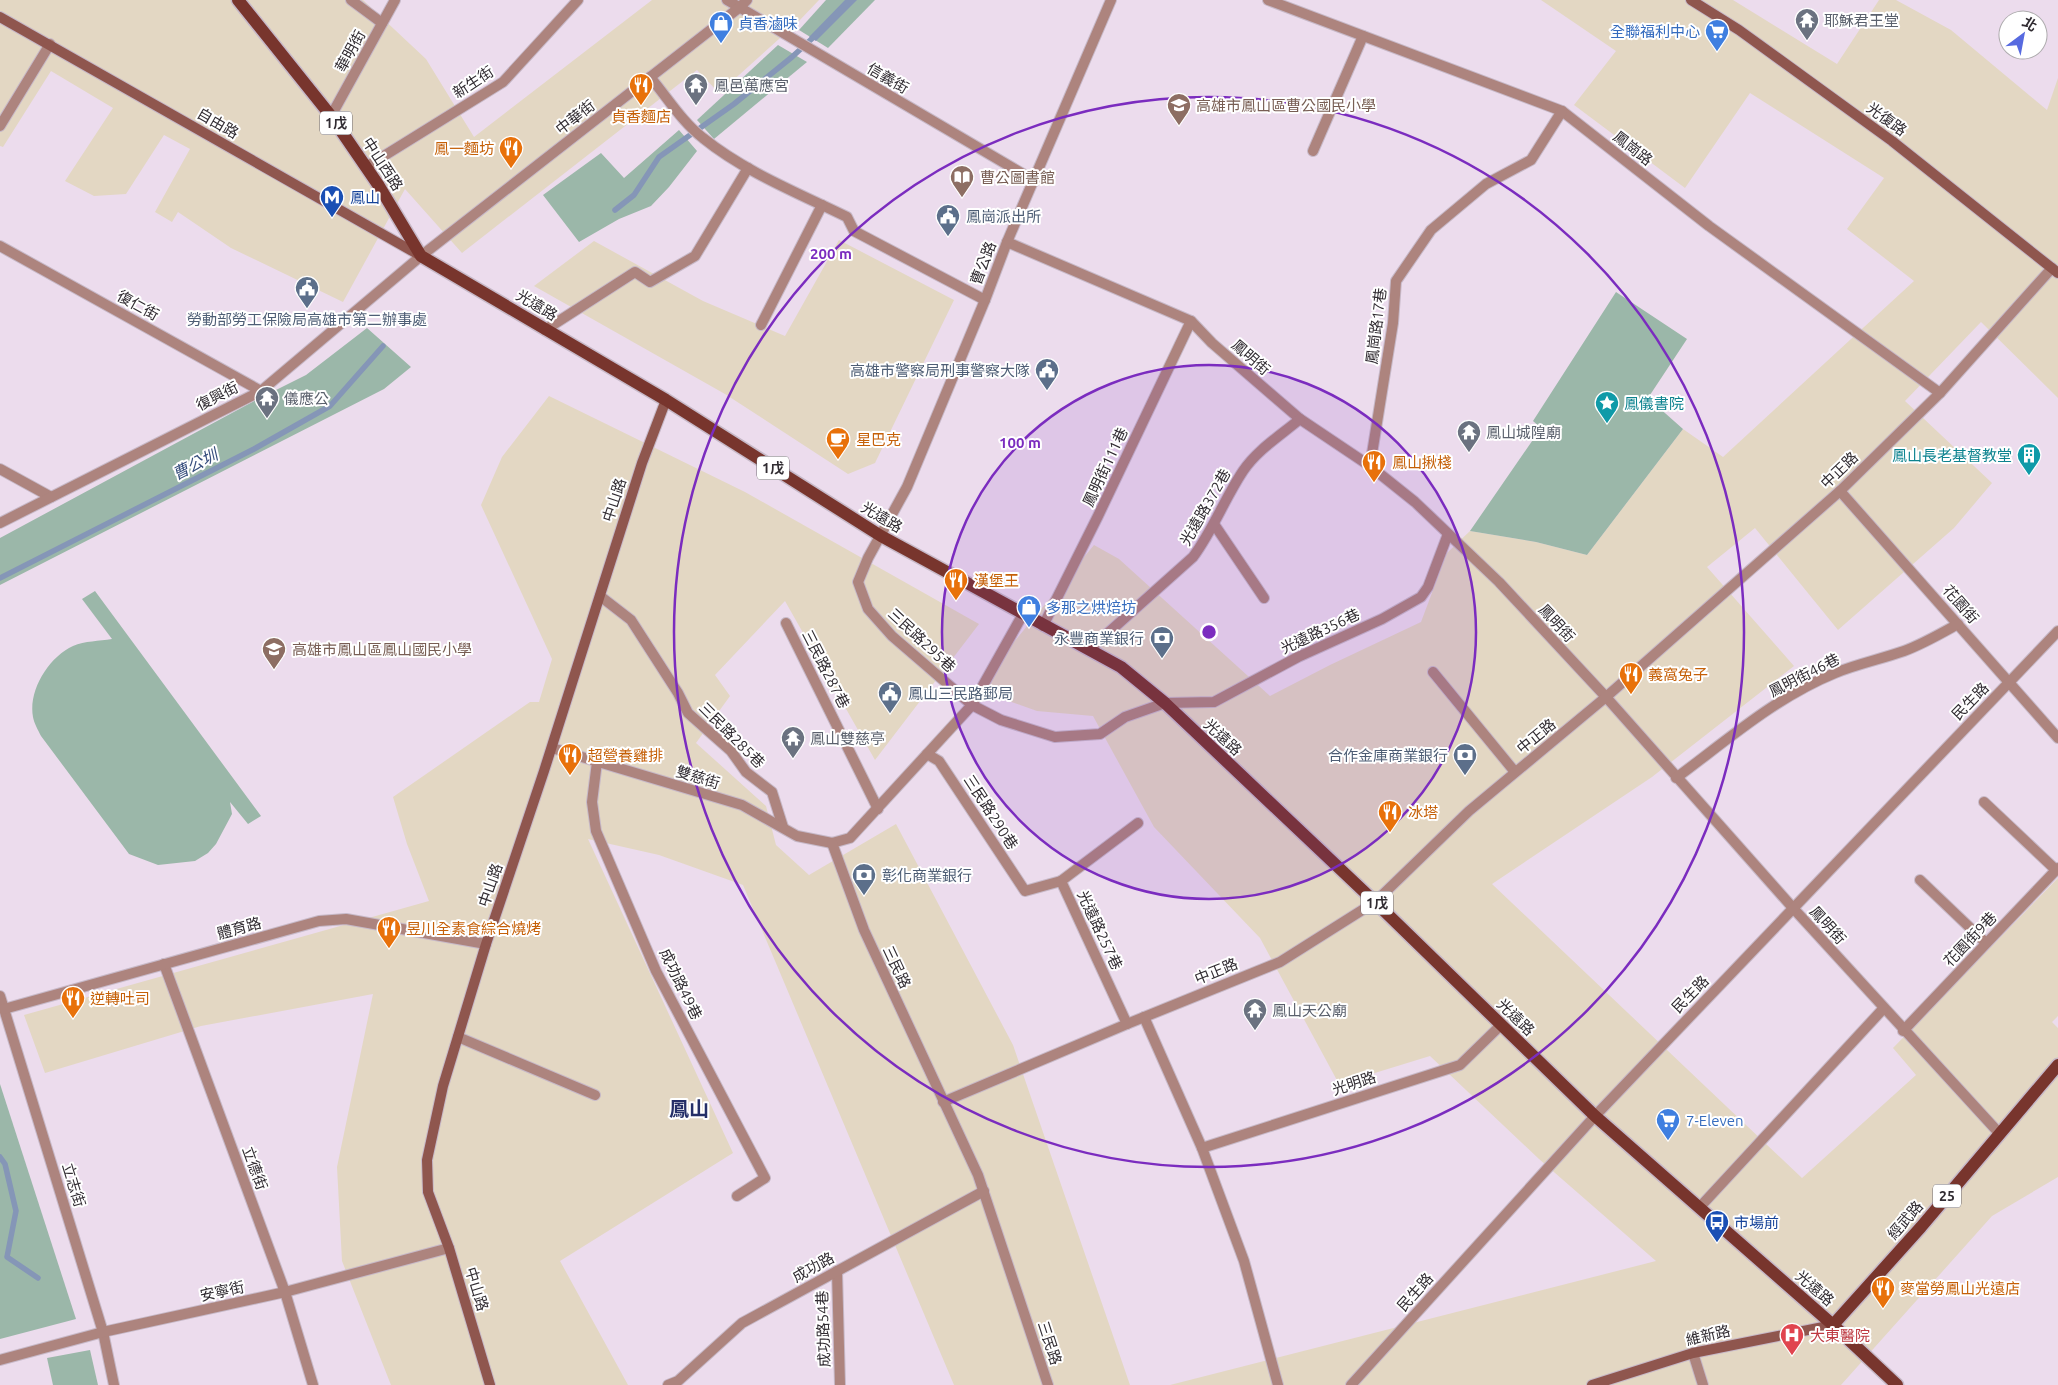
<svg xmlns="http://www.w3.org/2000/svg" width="2058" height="1385" viewBox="0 0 2058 1385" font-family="Ubuntu,'Noto Sans TC',sans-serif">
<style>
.commercial{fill:#e3d7c3}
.green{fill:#9bb7a9}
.water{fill:#8596b7}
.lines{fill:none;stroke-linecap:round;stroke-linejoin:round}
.stream{stroke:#8596b7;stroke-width:5.5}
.street-casing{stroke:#c7b9c8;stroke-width:12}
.secondary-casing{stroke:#c7b9c8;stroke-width:12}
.primary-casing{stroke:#c7b9c8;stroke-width:15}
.street{stroke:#ad847e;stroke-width:10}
.secondary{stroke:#8f564e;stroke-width:10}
.primary{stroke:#78352d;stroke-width:12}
.ring{fill:none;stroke:#7b2cbf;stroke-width:2.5}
.labels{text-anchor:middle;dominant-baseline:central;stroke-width:4;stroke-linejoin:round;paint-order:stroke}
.shield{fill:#fff;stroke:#6f6b70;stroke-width:1}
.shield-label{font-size:14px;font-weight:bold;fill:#312c32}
.worship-label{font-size:15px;fill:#5b616d;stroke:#fff;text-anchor:start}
.shop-label{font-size:15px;fill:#366cbe;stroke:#fff;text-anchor:start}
.street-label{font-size:15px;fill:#312c32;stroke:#fff}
.education-label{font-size:15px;fill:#785e54;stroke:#fff;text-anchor:start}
.food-label{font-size:15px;fill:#c56008;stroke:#fff;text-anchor:start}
.transit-label{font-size:15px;fill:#164399;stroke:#fff;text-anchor:start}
.service-label{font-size:15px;fill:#4e5e75;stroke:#fff;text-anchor:start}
.culture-label{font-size:15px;fill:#0d838f;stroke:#fff;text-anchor:start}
.health-label{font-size:15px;fill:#be3a42;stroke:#fff;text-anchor:start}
.water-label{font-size:16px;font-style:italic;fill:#374e7d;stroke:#fff}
.district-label{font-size:20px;font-weight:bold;fill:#242e67;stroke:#fff}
.centre{fill:#7b2cbf;stroke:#fff;stroke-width:2.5}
.ring-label{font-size:15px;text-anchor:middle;font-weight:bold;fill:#7b2cbf;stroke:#fff;stroke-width:4;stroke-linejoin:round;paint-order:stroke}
</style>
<rect width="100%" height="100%" fill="#ecdced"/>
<!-- commercial -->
<g class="commercial">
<polygon points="0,0 363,0 426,59 474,137 652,0 819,0 799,21 719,93 697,70 462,253 405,189 343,302 231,248 178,212 172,222 155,212 190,149 164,135 126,194 94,196 65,181 113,108 51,71 3,147 0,146"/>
<polygon points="1541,0 1733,0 1837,64 1879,0 1896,0 1951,30 2047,110 2058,78 2058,398 1981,322 1905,401 1992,483 1954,528 1838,630 1755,528 1707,567 1794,666 1652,777 1492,884 1802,1178 1916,1075 1893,1048 2058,878 2058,1016 2052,1022 2058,1028 2058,1177 1992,1216 1841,1385 1170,1385 1656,1261 1539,1159 1430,1056 1339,1084 1260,938 1154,827 1093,716 1037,711 975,689 1094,545 1119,559 1270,696 1330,665 1421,622 1447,553 1470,531 1536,542 1587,555 1683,429 1723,457 1914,281 1847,229 1884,178 1750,93 1685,188 1574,105 1616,51"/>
<polygon points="839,240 954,300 875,463 848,474 725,394 534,286 594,241 703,301 785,336"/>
<polygon points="549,396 745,492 979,624 875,760 785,601 715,675 730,696 696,743 766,806 776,845 809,875 896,824 1013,1045 1130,1385 954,1385 743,885 659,855 588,839 733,1153 560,1261 628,1385 391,1385 342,1261 337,1167 373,994 201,1026 45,1073 24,1015 429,901 407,844 393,797 530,702 539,702 552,659 481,505 502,457"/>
</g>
<!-- green -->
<g class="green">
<polygon points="826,0 875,0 828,48 799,30"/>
<polygon points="778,45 807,62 714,139 697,120"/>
<polygon points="679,130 697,151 669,187 651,206 619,219 579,242 543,195 601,153 624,178"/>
<polygon points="1616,292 1687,339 1648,398 1683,429 1587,555 1536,542 1470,531 1541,428 1533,421"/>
<polygon points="367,328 411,367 384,389 0,585 0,538 256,400 306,375"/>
<path d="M95 591 261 816 248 824 230 802 232 814 216 844 208 853 195 861 158 865 129 854 41 736C38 730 34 723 33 717 28 690 49 657 73 646 85 641 99 641 112 639L82 599Z"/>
<polygon points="0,1084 76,1319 0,1339"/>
<polygon points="90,1350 98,1385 53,1385 47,1358"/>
</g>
<!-- water -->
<polygon class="water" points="845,0 857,0 816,41 809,37"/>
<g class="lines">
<!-- stream -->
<g class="stream">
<polyline points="615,210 634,195 659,157 734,104 792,57 817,34"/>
<polyline points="0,578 254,449 330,406 383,346"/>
<polyline points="0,1157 5,1164 16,1211 7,1257 38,1278"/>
</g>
<!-- street casing -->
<g class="street-casing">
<g id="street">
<polyline points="351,0 382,23"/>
<polyline points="727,0 1035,181"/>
<polyline points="1111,0 1007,242 985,300 907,487 868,558 858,582 868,609 892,636 972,705 1001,720 1055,737 1100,734 1125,717 1165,703 1214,702 1298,657 1382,619 1421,597 1428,587 1448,534"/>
<polyline points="1268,0 1562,111 1709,226 1940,393"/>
<path d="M650 77C667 97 682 122 703 138 745 172 798 193 847 217L854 231 985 300"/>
<polyline points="331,116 395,0"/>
<polyline points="0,126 50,44"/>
<polyline points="1313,151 1363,36"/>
<polyline points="366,167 503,82 578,0"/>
<polyline points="1007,242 1191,321 1212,343 1300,419 1370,466 1415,502 1499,582 1606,697 1793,908 1999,1133"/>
<polyline points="0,246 261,391"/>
<polyline points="761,325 822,205"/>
<polyline points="545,330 635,272 650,282 695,256 748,168"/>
<polyline points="1370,466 1393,323 1396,281 1431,230 1486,184 1531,160 1562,111"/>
<polyline points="0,469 51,497"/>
<polyline points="1840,491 2058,738"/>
<polyline points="0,523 261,391 421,256 740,7 747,0"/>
<polyline points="1214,524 1264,598"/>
<polyline points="600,596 631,620 678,693 688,713 731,751 746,772 772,792 783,827"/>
<polyline points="786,623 878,809"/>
<polyline points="1043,626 1098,516 1191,321"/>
<path d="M1090 649 1193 557C1213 530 1225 498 1243 471 1257 450 1281 435 1300 419"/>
<polyline points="1433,672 1515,772"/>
<polyline points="552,748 742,805 797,836 832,843 850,838 972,705 1023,614"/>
<polyline points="927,754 939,761 1025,891 1061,881"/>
<polyline points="597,762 592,802 596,831 656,971 765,1178 737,1196"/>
<path d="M1676 778C1726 741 1776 697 1835 673 1857 664 1881 659 1904 651 1923 644 1940 634 1958 624"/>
<polyline points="1984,802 2056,870"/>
<polyline points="832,843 864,930 978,1175 1048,1385"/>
<polyline points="1920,880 1986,943"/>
<polyline points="164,964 285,1292 313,1385"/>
<polyline points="0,996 103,1332 114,1385"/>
<polyline points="4,1009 319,921 346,919 486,944"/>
<polyline points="1144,1017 1202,1148 1244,1261 1278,1385"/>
<polyline points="1127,1024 1061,881 1138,823"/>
<polyline points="1903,1031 2058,868"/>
<polyline points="458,1037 595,1095"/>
<polyline points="943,1102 1127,1024 1280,962 1375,902 1469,811 1606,697 1840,491 1940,393 2052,268"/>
<polyline points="1202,1148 1460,1065 1501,1025"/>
<polyline points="1699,1208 1883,1009"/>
<polyline points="837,1271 840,1385"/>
<polyline points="1693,1353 1703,1385"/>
<polyline points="0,1360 103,1332 285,1292 449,1248"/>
<polyline points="668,1385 678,1381 742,1323 984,1191"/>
<polyline points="1351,1385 1595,1116 2058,631"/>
</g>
</g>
<!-- secondary casing -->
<g class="secondary-casing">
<g id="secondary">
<polyline points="1691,0 1739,30 1892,141 2058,273"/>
<polyline points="0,17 421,256"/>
<polyline points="490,1385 449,1248 428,1192 427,1160 443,1086 486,944 544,771 642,463 666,400"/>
<polyline points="1592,1385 1693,1353 1833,1325"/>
</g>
</g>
<!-- primary casing -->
<g class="primary-casing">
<g id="primary">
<polyline points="238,0 331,116 379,186 421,256 666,400 881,536 1121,667 1165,703 1375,902 1595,1116 1833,1325 1897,1385"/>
<polyline points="1833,1325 1921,1227 2058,1065"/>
</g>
</g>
<!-- street -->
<use href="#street" class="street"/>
<!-- secondary -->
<use href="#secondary" class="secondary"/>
<!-- primary -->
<use href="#primary" class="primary"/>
</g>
<!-- distance rings -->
<circle cx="1209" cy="632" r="267" fill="#7b2cbf" fill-opacity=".12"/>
<g class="ring">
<circle cx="1209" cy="632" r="267"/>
<circle cx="1209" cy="632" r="535"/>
</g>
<!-- icons -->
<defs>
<g id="temple-pin" transform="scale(1.25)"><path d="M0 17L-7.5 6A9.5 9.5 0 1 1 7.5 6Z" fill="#6b7280" stroke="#fff"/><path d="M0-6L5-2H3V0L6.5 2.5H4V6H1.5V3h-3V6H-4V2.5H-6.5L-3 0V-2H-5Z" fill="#fff"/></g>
<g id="shop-pin" transform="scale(1.25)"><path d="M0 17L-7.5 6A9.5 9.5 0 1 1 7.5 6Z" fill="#3f7fe0" stroke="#fff"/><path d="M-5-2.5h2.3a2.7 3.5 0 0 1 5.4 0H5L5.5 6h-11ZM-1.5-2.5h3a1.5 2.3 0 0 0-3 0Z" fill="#fff"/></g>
<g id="supermarket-pin" transform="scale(1.25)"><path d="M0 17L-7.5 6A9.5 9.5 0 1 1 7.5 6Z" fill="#3f7fe0" stroke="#fff"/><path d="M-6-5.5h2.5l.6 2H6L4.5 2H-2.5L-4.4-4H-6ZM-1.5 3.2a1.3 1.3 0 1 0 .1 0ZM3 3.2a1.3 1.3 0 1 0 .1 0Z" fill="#fff"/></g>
<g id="restaurant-pin" transform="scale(1.25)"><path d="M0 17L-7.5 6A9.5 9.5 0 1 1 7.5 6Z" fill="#e8710a" stroke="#fff"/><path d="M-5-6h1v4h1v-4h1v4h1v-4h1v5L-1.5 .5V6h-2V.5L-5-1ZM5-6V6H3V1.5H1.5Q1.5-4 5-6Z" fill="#fff"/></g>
<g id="school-pin" transform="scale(1.25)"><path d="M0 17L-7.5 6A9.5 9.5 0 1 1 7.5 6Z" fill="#8d6e63" stroke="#fff"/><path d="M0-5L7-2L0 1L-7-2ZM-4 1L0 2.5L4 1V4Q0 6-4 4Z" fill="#fff"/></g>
<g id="library-pin" transform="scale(1.25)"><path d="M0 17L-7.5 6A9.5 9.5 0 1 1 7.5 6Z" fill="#8d6e63" stroke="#fff"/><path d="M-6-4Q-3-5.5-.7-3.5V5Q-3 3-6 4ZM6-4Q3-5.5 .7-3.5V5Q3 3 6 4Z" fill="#fff"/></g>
<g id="metro-pin" transform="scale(1.25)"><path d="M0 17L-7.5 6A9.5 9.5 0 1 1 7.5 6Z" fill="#1a4fb4" stroke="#fff"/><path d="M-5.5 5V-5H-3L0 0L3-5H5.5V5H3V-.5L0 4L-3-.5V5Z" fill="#fff"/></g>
<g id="civic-pin" transform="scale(1.25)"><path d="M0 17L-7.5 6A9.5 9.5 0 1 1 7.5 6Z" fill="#5c6f8a" stroke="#fff"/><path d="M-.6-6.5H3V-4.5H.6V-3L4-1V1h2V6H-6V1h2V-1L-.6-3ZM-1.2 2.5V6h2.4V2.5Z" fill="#fff"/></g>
<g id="sight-pin" transform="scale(1.25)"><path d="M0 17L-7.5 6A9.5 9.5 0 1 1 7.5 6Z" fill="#0f9aa8" stroke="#fff"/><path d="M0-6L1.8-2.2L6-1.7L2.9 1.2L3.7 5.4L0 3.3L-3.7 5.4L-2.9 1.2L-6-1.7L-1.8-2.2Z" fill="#fff"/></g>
<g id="cafe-pin" transform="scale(1.25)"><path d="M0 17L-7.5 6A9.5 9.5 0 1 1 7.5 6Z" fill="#e8710a" stroke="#fff"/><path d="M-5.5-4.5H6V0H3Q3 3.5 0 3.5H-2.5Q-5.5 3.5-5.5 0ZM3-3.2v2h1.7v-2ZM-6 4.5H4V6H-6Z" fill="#fff"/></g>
<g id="building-pin" transform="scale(1.25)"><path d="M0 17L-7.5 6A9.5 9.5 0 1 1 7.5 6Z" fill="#0f9aa8" stroke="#fff"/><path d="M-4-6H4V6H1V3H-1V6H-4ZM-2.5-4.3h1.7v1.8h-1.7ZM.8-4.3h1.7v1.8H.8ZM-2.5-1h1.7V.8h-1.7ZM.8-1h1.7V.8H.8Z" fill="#fff"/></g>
<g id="bank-pin" transform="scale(1.25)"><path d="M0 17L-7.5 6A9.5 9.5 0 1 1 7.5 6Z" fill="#5c6f8a" stroke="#fff"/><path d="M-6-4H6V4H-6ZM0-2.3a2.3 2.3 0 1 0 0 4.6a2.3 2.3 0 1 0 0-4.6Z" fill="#fff"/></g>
<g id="bus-pin" transform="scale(1.25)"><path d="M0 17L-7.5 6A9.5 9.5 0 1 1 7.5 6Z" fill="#1a4fb4" stroke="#fff"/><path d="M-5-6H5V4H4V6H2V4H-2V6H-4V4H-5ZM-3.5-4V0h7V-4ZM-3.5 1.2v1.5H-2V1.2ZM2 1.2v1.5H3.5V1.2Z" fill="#fff"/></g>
<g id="hospital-pin" transform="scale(1.25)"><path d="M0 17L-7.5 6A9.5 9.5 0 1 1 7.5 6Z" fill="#e0444e" stroke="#fff"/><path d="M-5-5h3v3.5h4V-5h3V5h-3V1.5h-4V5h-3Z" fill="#fff"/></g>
</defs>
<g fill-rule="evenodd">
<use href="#temple-pin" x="1807" y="20"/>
<use href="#shop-pin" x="721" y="23"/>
<use href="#supermarket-pin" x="1717" y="31"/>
<use href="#restaurant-pin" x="641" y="85"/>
<use href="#temple-pin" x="696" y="85"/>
<use href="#school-pin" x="1179" y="105"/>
<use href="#restaurant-pin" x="511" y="148"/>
<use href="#library-pin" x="962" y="177"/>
<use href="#metro-pin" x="332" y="197"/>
<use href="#civic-pin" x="948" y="216"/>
<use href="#civic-pin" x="307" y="288"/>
<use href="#civic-pin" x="1047" y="370"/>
<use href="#temple-pin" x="267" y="398"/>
<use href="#sight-pin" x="1607" y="403"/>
<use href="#temple-pin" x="1469" y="432"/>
<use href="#cafe-pin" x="838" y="439"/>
<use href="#building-pin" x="2029" y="455"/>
<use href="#restaurant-pin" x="1374" y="462"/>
<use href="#restaurant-pin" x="956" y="580"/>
<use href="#shop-pin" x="1029" y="607"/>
<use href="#bank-pin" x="1162" y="638"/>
<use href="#school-pin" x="274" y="649"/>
<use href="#restaurant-pin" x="1631" y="674"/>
<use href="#civic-pin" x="890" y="693"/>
<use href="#temple-pin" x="793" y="738"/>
<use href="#restaurant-pin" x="570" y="755"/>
<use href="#bank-pin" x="1465" y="755"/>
<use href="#restaurant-pin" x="1390" y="812"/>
<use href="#bank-pin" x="864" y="875"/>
<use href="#restaurant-pin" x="389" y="928"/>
<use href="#restaurant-pin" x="73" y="998"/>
<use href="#temple-pin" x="1255" y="1010"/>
<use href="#supermarket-pin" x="1668" y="1120"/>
<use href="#bus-pin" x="1717" y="1222"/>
<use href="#restaurant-pin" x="1883" y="1288"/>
<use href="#hospital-pin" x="1792" y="1335"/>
</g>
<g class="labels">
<!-- shield labels -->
<g class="shield">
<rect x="320" y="111.5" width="32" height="23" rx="4"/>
<rect x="757" y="456.5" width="32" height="23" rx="4"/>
<rect x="1361" y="891.5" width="32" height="23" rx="4"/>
<rect x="1933" y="1184.5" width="28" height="23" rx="4"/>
</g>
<g class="shield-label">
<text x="336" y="123">1戊</text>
<text x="773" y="468">1戊</text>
<text x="1377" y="903">1戊</text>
<text x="1947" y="1196">25</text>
</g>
<!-- worship labels -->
<g class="worship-label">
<text x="1824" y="20">耶穌君王堂</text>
<text x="714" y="85">鳳邑萬應宮</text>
<text x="284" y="398">儀應公</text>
<text x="1486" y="432">鳳山城隍廟</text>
<text x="810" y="738">鳳山雙慈亭</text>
<text x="1272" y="1010">鳳山天公廟</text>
</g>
<!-- shop labels -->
<g class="shop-label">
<text x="738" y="23">貞香滷味</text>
<text x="1700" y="31" text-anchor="end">全聯福利中心</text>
<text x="1046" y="607">多那之烘焙坊</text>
<text x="1686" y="1120">7-Eleven</text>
</g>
<!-- street labels -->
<g class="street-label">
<text transform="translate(350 51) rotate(-61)">華明街</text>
<text transform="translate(888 78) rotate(30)">信義街</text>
<text transform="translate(473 82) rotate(-33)">新生街</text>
<text transform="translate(575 117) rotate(-38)">中華街</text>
<text transform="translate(1887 119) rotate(36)">光復路</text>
<text transform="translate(218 123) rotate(30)">自由路</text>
<text transform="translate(1633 148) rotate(38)">鳳崗路</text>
<text transform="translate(383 164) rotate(57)">中山西路</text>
<text transform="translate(983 263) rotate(-69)">曹公路</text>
<text transform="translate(138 305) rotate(29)">復仁街</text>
<text transform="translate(537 305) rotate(31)">光遠路</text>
<text transform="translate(1376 326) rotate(-83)">鳳崗路17巷</text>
<text transform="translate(1251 357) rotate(41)">鳳明街</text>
<text transform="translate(217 396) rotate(-27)">復興街</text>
<text transform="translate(1105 467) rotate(-65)">鳳明街111巷</text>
<text transform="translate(1839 470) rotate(-44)">中正路</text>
<text transform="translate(614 500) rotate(-72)">中山路</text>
<text transform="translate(1205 507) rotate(-60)">光遠路372巷</text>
<text transform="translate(882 517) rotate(31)">光遠路</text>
<text transform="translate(1961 604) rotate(49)">花園街</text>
<text transform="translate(1557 623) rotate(47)">鳳明街</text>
<text transform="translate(1320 631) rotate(-25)">光遠路356巷</text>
<text transform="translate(922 640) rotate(43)">三民路295巷</text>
<text transform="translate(826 669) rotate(63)">三民路287巷</text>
<text transform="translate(1804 675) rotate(-27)">鳳明街46巷</text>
<text transform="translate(1970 701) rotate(-46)">民生路</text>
<text transform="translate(732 735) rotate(45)">三民路285巷</text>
<text transform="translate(1536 736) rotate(-39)">中正路</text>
<text transform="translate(1223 737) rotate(43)">光遠路</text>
<text transform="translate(698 777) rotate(17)">雙慈街</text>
<text transform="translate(991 812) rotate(57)">三民路290巷</text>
<text transform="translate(490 885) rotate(-71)">中山路</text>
<text transform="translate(1828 925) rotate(48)">鳳明街</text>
<text transform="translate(239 928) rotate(-15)">體育路</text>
<text transform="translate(1100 930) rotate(65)">光遠路257巷</text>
<text transform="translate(1970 939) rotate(-46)">花園街9巷</text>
<text transform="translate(897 967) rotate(65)">三民路</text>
<text transform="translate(1216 971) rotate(-22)">中正路</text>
<text transform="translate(681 984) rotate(64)">成功路49巷</text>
<text transform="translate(1690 994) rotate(-46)">民生路</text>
<text transform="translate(1516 1017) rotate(44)">光遠路</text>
<text transform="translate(1354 1083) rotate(-18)">光明路</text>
<text transform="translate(255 1168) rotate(70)">立德街</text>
<text transform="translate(74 1185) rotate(73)">立志街</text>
<text transform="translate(1905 1220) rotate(-49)">經武路</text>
<text transform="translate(813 1267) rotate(-29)">成功路</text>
<text transform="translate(1815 1288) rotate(41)">光遠路</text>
<text transform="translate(477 1289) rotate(73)">中山路</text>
<text transform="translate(222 1291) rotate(-12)">安寧街</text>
<text transform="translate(1415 1292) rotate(-48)">民生路</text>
<text transform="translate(823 1329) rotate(-92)">成功路54巷</text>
<text transform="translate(1708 1335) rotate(-13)">維新路</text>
<text transform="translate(1050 1343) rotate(72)">三民路</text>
</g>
<!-- education labels -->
<g class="education-label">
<text x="1196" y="105">高雄市鳳山區曹公國民小學</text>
<text x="980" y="177">曹公圖書館</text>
<text x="292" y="649">高雄市鳳山區鳳山國民小學</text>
</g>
<!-- food labels -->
<g class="food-label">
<text x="641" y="116" text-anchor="middle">貞香麵店</text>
<text x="494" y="148" text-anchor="end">鳳一麵坊</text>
<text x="856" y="439">星巴克</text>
<text x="1392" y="462">鳳山揪棧</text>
<text x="974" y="580">漢堡王</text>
<text x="1648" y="674">義窩兔子</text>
<text x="588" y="755">超營養雞排</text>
<text x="1408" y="812">冰塔</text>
<text x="406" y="928">昱川全素食綜合燒烤</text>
<text x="90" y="998">逆轉吐司</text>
<text x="1900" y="1288">麥當勞鳳山光遠店</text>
</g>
<!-- transit labels -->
<g class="transit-label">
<text x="350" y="197">鳳山</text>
<text x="1734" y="1222">市場前</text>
</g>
<!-- service labels -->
<g class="service-label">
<text x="966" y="216">鳳崗派出所</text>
<text x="307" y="319" text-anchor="middle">勞動部勞工保險局高雄市第二辦事處</text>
<text x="1030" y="370" text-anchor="end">高雄市警察局刑事警察大隊</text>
<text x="1144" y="638" text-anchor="end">永豐商業銀行</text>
<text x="908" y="693">鳳山三民路郵局</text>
<text x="1448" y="755" text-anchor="end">合作金庫商業銀行</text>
<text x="882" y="875">彰化商業銀行</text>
</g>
<!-- culture labels -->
<g class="culture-label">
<text x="1624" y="403">鳳儀書院</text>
<text x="2012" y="455" text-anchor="end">鳳山長老基督教堂</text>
</g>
<!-- health labels -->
<g class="health-label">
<text x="1810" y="1335">大東醫院</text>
</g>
<!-- water labels -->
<g class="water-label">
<text transform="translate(195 464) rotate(-27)">曹公圳</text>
</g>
<!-- district labels -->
<g class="district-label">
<text x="689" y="1108">鳳山</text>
</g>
</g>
<circle cx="1209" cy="632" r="8" class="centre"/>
<g class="ring-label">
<text x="831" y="259">200 m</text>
<text x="1020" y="448">100 m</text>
</g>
<!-- north arrow -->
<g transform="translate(2023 35) rotate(32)"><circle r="24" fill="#ffffff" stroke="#adabad"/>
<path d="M0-4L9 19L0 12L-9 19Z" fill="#576ae0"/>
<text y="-8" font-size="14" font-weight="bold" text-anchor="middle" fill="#312c32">北</text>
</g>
</svg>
